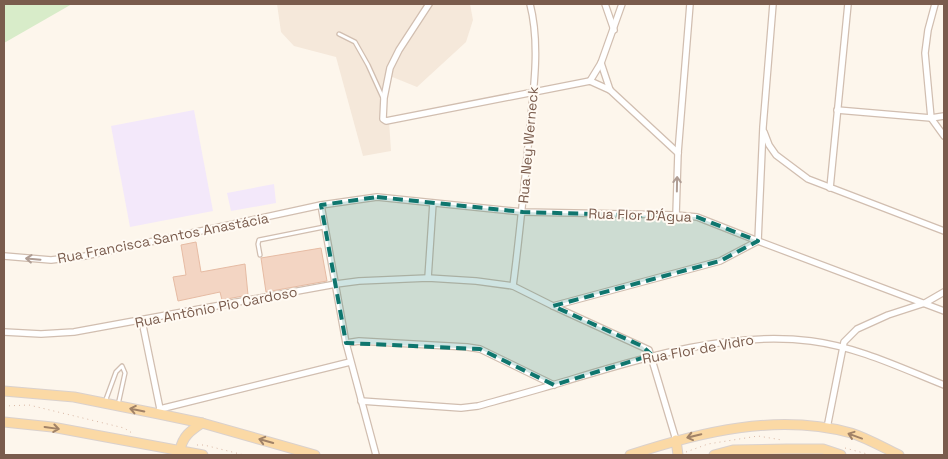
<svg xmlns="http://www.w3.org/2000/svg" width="948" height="459" viewBox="0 0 948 459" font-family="'Space Grotesk',sans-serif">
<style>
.residential{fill:#f5e8da}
.education{fill:#f3e8fa}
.green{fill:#d8ecc9}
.building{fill:#f3d5c3;stroke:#e6bba3}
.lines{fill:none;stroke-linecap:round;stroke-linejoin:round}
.service-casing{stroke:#d1beb0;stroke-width:5.5}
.minor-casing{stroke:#d1beb0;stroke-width:8}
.primary-casing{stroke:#dad1cd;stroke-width:11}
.path{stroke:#d9b8a5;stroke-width:1;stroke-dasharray:1 4;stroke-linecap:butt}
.service{stroke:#fff;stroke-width:3}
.minor{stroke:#fff;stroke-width:5.5}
.primary{stroke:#fbd9a5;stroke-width:9}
.oneway{stroke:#af9d94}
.oneway2{stroke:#a18267}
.marked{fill:#0f766e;fill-opacity:0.2;stroke:#0f766e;stroke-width:4;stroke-dasharray:10 6;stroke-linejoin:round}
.labels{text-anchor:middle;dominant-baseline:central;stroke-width:4;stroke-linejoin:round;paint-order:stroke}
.street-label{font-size:14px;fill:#7a5c4d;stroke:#fffaf3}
</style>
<rect width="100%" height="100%" fill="#fdf6ec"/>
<!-- residential -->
<polygon class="residential" points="277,4 470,4 473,20 466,42 417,87 385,74 380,120 389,121 391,151 363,156 336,57 294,46 281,32"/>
<!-- education -->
<g class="education">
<polygon points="194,110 213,211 130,227 111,126"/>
<polygon points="274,184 276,203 231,211 227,193"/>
</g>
<!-- green -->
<polygon class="green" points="4,4 72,4 4,43"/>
<!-- building -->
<g class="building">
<polygon points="196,242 201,272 245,264 248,295 222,300 220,292 178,301 173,277 186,275 181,245"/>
<polygon points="321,248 327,281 266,292 261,258"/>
</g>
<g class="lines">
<!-- service casing -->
<g class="service-casing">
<g id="service">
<polyline points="339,34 355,42 368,65 383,98"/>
<polyline points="260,255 258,244 259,240 324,227"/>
<polyline points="105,402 116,372 122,366 125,373 118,405"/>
</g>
</g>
<!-- minor casing -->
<g class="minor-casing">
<g id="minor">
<polyline points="429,4 399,50 390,68 384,98 383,119 386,121 590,81 610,90"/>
<polyline points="605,4 614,30"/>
<polyline points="935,4 928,30 925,53 931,118 944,136"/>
<polyline points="601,63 610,90 678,153"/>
<polyline points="590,81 601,63 622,4"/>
<polyline points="837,110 931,118 944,116"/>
<polyline points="764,132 769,145 776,155 808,179 944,231"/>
<polyline points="830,188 848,4"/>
<polyline points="321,205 346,343 376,455"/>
<polyline points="676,215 678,153 690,4"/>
<polyline points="4,256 51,260 85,256 321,205 377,197 523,212 676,215 697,217 758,241 944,311"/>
<polyline points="428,278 433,203"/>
<path d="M513 286C520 233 525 179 530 126 534 86 540 43 530 4"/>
<polyline points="553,306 720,261 758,241 763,127 773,4"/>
<polyline points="142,321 160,409 160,412"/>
<polyline points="4,332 41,334 74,332 336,284 359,281 428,278 476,281 513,286 553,306 649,350 676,440"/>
<polyline points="346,343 359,341 467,347 480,349 554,385"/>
<path d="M361 401 461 408 478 406C507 398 537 390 566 381 645 357 728 331 811 341 858 347 901 368 944 385"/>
<polyline points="160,409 350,362"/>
<polyline points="827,428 844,342 857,329 888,315 925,303 944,292"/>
</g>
</g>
<!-- primary casing -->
<g class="primary-casing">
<g id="primary">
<polyline points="4,391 74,397 159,414 202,423 315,455"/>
<polyline points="4,422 52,427 203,455"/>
<polyline points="676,440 678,455"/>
<path d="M180 450C183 436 190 431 202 423"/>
<path d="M630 455C700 432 777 413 851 433 867 438 884 448 899 455"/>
<polyline points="714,455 733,450 787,449 823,449 841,455"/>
</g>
</g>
<!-- path -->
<g class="path">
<polyline points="4,406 29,405 124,428 132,433"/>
<polyline points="197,445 204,445 244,455"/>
<polyline points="845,448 871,455"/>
<polyline points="686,452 708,444 758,436 782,440"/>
</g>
<!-- service -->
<use href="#service" class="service"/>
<!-- minor -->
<use href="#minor" class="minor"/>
<!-- primary -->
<use href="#primary" class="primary"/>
</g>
<!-- one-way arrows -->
<defs><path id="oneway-shaft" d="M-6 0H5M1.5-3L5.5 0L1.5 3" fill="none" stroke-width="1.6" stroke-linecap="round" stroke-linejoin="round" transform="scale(1.25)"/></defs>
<g class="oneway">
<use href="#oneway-shaft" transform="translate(677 184) rotate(-89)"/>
<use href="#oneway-shaft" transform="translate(33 259) rotate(-175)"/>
</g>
<g class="oneway2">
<use href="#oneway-shaft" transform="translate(137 410) rotate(-169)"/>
<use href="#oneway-shaft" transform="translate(52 428) rotate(8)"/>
<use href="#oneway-shaft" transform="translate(694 436) rotate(167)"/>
<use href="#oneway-shaft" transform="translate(855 436) rotate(-160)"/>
<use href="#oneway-shaft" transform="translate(266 441) rotate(-164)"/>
</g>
<!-- marked area -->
<path class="marked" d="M377 197 523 212 697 217 758 241 720 261 553 306 642 346 652 355 554 385 480 349 346 343 321 205Z"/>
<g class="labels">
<!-- street labels -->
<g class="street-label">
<text transform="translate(528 145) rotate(-85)">Rua Ney Werneck</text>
<text transform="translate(640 215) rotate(2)">Rua Flor D'Água</text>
<text transform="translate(163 238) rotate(-11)">Rua Francisca Santos Anastácia</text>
<text transform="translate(216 307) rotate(-11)">Rua Antônio Pio Cardoso</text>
<text transform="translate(698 349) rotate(-10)">Rua Flor de Vidro</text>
</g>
</g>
<!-- border -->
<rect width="948" height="459" fill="none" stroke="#7a5c4d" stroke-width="10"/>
</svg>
